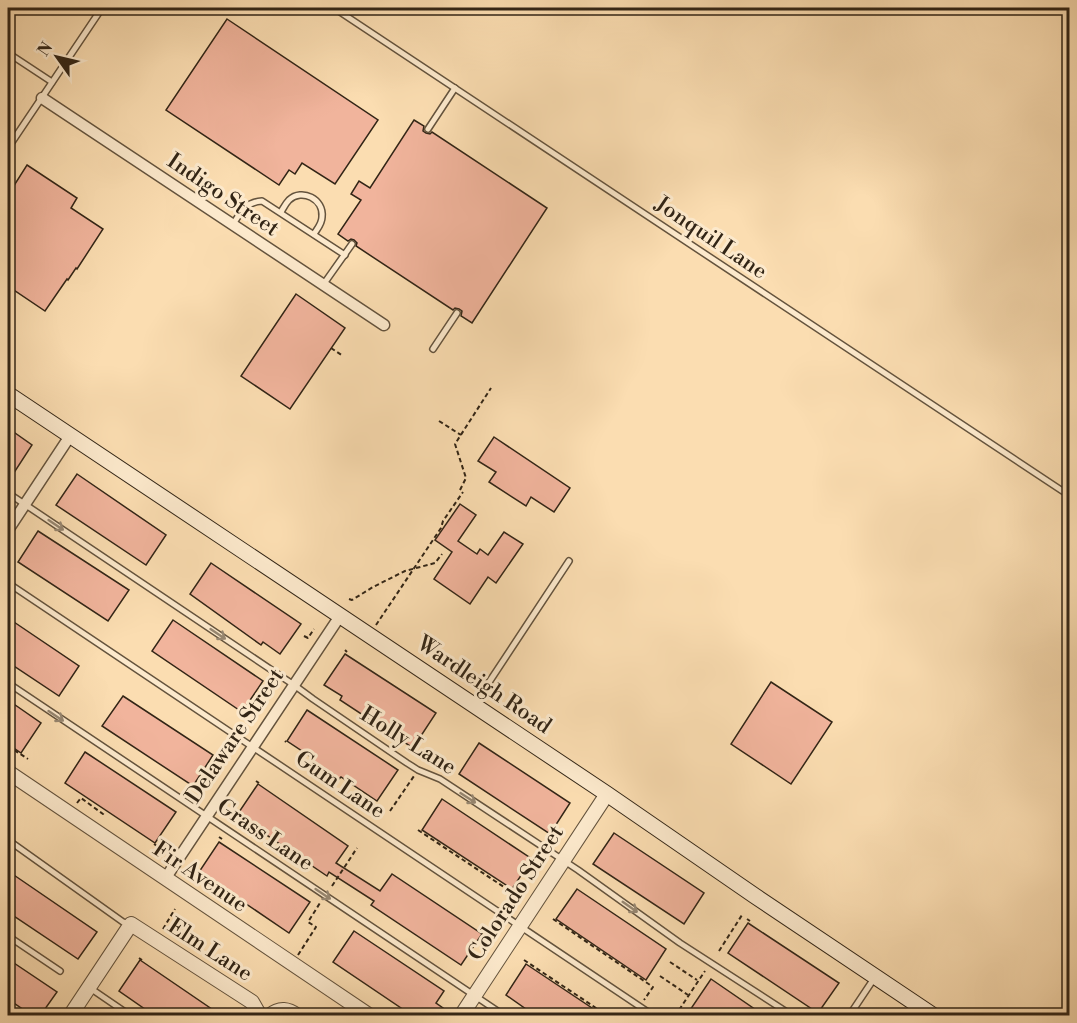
<svg xmlns="http://www.w3.org/2000/svg" width="1077" height="1023" viewBox="0 0 1077 1023" font-family="'Libre Bodoni',serif">
<style>
.building{fill:#f1b49c;stroke:#322516;stroke-width:1.5}
.lines{fill:none;stroke-linecap:round;stroke-linejoin:round}
.service-casing{stroke:#64533d;stroke-width:8}
.minor-casing{stroke:#64533d;stroke-width:13}
.tertiary-casing{stroke:#64533d;stroke-width:16}
.secondary-casing{stroke:#322516;stroke-width:17}
.path{stroke:#322516;stroke-width:2;stroke-dasharray:4.5 3;stroke-linecap:butt}
.service{stroke:#fce9cc;stroke-width:5}
.minor{stroke:#fce9cc;stroke-width:10}
.tertiary{stroke:#fce9cc;stroke-width:14}
.secondary{stroke:#fce9cc;stroke-width:15}
.oneway{stroke:#978771}
.labels{text-anchor:middle;dominant-baseline:central;stroke-width:6;stroke-linejoin:round;paint-order:stroke}
.street-label{font-size:22px;fill:#322516;stroke:#fce9cc}
</style>
<rect width="100%" height="100%" fill="#fbddb1"/>
<filter id="stains"><feTurbulence type="fractalNoise" baseFrequency=".00333" numOctaves="4"/><feColorMatrix values="0 0 0 0 .2 0 0 0 0 .09 0 0 0 0 .02 0 0 0 .5 -.17"/></filter>
<radialGradient id="worn" r=".72"><stop offset=".6" stop-color="#630" stop-opacity="0"/><stop offset="1" stop-color="#630" stop-opacity=".3"/></radialGradient>
<!-- building -->
<g class="building">
<polygon points="227,19 378,120 335,184 302,163 295,174 289,170 279,185 166,110"/>
<polygon points="414,120 424,126 423,131 426,133 430,134 432,132 547,208 472,323 461,316 462,311 459,309 455,308 453,310 356,246 357,243 354,240 351,239 348,241 338,234 361,200 351,194 359,181 370,188"/>
<polygon points="27,165 77,198 71,208 103,229 77,269 76,268 68,280 67,279 45,311 8,286 8,195"/>
<polygon points="296,294 345,328 290,409 241,376"/>
<polygon points="8,428 32,445 8,482"/>
<polygon points="494,437 570,488 554,512 531,497 526,506 489,482 496,472 478,461"/>
<polygon points="77,474 166,535 146,565 56,505"/>
<polygon points="460,504 476,515 458,541 477,554 480,549 488,555 504,532 523,544 496,583 488,577 470,604 434,579 452,552 435,540"/>
<polygon points="38,531 129,590 108,621 18,562"/>
<polygon points="211,563 301,624 280,654 263,642 261,645 190,594"/>
<polygon points="8,618 79,666 59,696 8,662"/>
<polygon points="173,620 263,681 242,712 152,651"/>
<polygon points="345,654 436,713 413,748 340,700 342,696 324,685"/>
<polygon points="771,682 832,722 791,784 731,744"/>
<polygon points="123,696 213,755 193,786 102,726"/>
<polygon points="8,700 41,723 21,753 8,744"/>
<polygon points="307,710 398,770 377,801 341,777 338,780 311,763 314,759 287,741"/>
<polygon points="479,743 570,803 550,834 459,774"/>
<polygon points="85,752 176,812 155,843 65,783"/>
<polygon points="258,784 348,846 336,863 380,891 392,874 482,934 461,965 371,905 374,901 329,872 327,876 237,815"/>
<polygon points="442,799 532,859 512,889 422,830"/>
<polygon points="614,833 704,893 684,924 593,864"/>
<polygon points="219,842 310,902 289,933 199,872"/>
<polygon points="8,871 97,932 78,959 8,912"/>
<polygon points="577,889 666,949 646,980 556,919"/>
<polygon points="748,923 839,983 818,1013 728,953"/>
<polygon points="354,931 444,991 436,1003 443,1008 438,1016 413,1016 333,962"/>
<polygon points="8,959 57,992 40,1016 33,1016 8,999"/>
<polygon points="140,960 222,1016 155,1016 119,991"/>
<polygon points="526,964 604,1016 536,1016 506,995"/>
<polygon points="711,979 765,1016 698,1016 690,1010"/>
</g>
<g class="lines">
<!-- service casing -->
<g class="service-casing">
<g id="service">
<polyline points="334,8 1070,496"/>
<polyline points="8,53 52,82"/>
<polyline points="428,129 455,88"/>
<polyline points="8,148 102,8"/>
<path d="M281 212C283 209 285 204 289 200 302 188 324 199 322 217 322 224 317 229 314 234"/>
<path d="M233 224C241 212 246 202 262 201L345 255"/>
<polyline points="323,285 352,244"/>
<polyline points="433,349 457,313"/>
<polyline points="8,493 294,685 313,699 407,763 418,770 440,779 578,870 680,943 793,1016"/>
<polyline points="8,583 654,1016"/>
<polyline points="8,683 505,1016"/>
<polyline points="474,705 569,561"/>
<polyline points="8,840 123,922 130,924"/>
<polyline points="8,936 60,971"/>
<polyline points="90,988 131,1016"/>
<polyline points="849,1016 875,977"/>
</g>
</g>
<!-- minor casing -->
<g class="minor-casing">
<g id="minor">
<polyline points="42,98 384,325"/>
<polyline points="8,530 70,436"/>
<polyline points="165,879 340,616"/>
</g>
</g>
<!-- tertiary casing -->
<g class="tertiary-casing">
<g id="tertiary">
<polyline points="8,772 370,1016"/>
<polyline points="70,1016 131,924 252,1002 260,1016"/>
<path d="M269 1016C280 1007 288 1009 298 1016"/>
<polyline points="461,1016 607,794"/>
</g>
</g>
<!-- secondary casing -->
<g class="secondary-casing">
<polyline id="secondary" points="8,394 607,794 755,896 934,1016"/>
</g>
<!-- path -->
<g class="path">
<polyline points="331,348 343,356"/>
<polyline points="439,421 461,435"/>
<polyline points="460,490 466,478 455,444 491,388"/>
<polyline points="349,599 352,600 373,587 405,571 435,563 442,554"/>
<polyline points="376,625 441,528 443,521 463,492"/>
<polyline points="304,636 308,638 314,629"/>
<polyline points="345,650 347,652"/>
<polyline points="285,741 286,742"/>
<polyline points="8,746 28,759"/>
<polyline points="256,781 259,783"/>
<polyline points="77,803 81,798 103,814 105,811"/>
<polyline points="390,811 414,776"/>
<polyline points="418,830 522,899"/>
<polyline points="219,837 222,839"/>
<polyline points="154,844 157,846"/>
<polyline points="332,886 357,848"/>
<polyline points="553,919 653,987 644,1000"/>
<polyline points="747,919 750,921"/>
<polyline points="163,929 175,909"/>
<polyline points="719,951 742,915"/>
<polyline points="298,955 316,927 308,922 320,903"/>
<polyline points="139,958 142,960"/>
<polyline points="524,960 608,1016"/>
<polyline points="670,962 697,980"/>
<polyline points="660,976 688,995"/>
<polyline points="675,1016 705,971"/>
</g>
<!-- service -->
<use href="#service" class="service"/>
<!-- minor -->
<use href="#minor" class="minor"/>
<!-- tertiary -->
<use href="#tertiary" class="tertiary"/>
<!-- secondary -->
<use href="#secondary" class="secondary"/>
</g>
<!-- one-way arrows -->
<defs><path id="oneway-shaft" d="M-6 0H5M1.5-3L5.5 0L1.5 3" fill="none" stroke-width="1.6" stroke-linecap="round" stroke-linejoin="round" transform="scale(1.5)"/></defs>
<g class="oneway">
<use href="#oneway-shaft" transform="translate(56 525) rotate(34)"/>
<use href="#oneway-shaft" transform="translate(218 634) rotate(34)"/>
<use href="#oneway-shaft" transform="translate(56 716) rotate(34)"/>
<use href="#oneway-shaft" transform="translate(468 798) rotate(33)"/>
<use href="#oneway-shaft" transform="translate(323 894) rotate(34)"/>
<use href="#oneway-shaft" transform="translate(630 907) rotate(35)"/>
</g>
<g class="labels">
<!-- street labels -->
<g class="street-label">
<text transform="translate(223 195) rotate(34)">Indigo Street</text>
<text transform="translate(711 238) rotate(34)">Jonquil Lane</text>
<text transform="translate(484 685) rotate(34)">Wardleigh Road</text>
<text transform="translate(235 736) rotate(-56)">Delaware Street</text>
<text transform="translate(408 741) rotate(32)">Holly Lane</text>
<text transform="translate(340 785) rotate(34)">Gum Lane</text>
<text transform="translate(265 835) rotate(34)">Grass Lane</text>
<text transform="translate(200 877) rotate(34)">Fir Avenue</text>
<text transform="translate(516 893) rotate(-57)">Colorado Street</text>
<text transform="translate(210 950) rotate(33)">Elm Lane</text>
</g>
</g>
<!-- margin -->
<rect width="1077" height="1023" fill="none" stroke="#fbddb1" stroke-width="30"/>
<rect x="9" y="9" width="1059" height="1005" fill="none" stroke="#322516" stroke-width="3"/>
<rect x="15" y="15" width="1047" height="993" fill="none" stroke="#322516" stroke-width="1.5"/>
<!-- north arrow -->
<g transform="translate(57 57) rotate(304)" stroke="#fce9cc" stroke-width="4.5" paint-order="stroke">
<path d="M0-4.5L10 22L0 15L-10 22Z" fill="#322516"/>
<text y="-9" font-size="16" font-weight="bold" text-anchor="middle" fill="#322516">N</text>
</g>
<rect width="100%" height="100%" filter="url(#stains)"/>
<rect width="100%" height="100%" fill="url(#worn)"/>
</svg>
